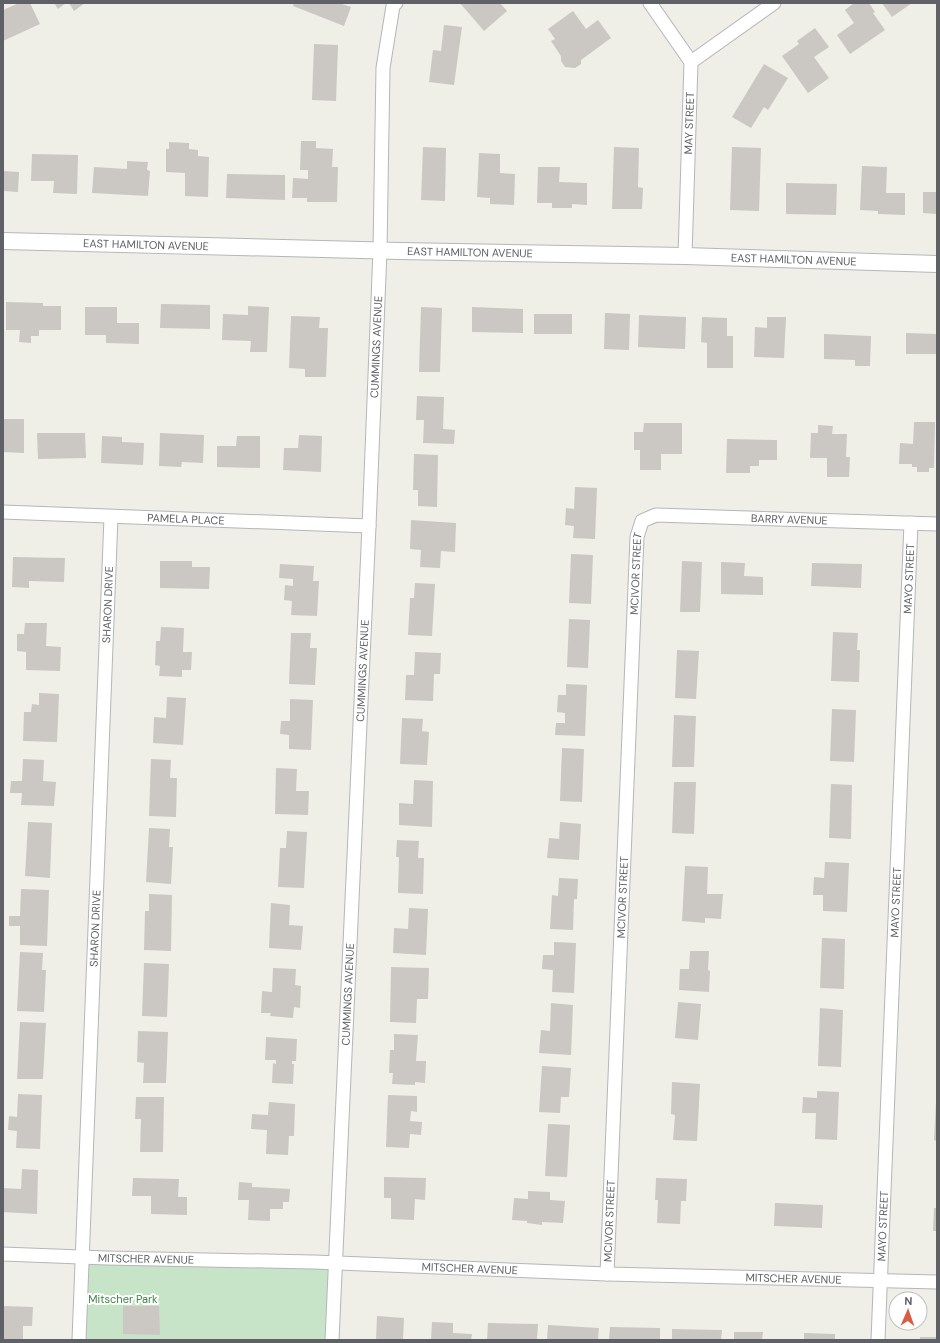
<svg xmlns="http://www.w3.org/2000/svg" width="940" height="1343" viewBox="0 0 940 1343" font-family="'DM Sans',sans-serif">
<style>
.green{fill:#c7e4c9}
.building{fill:#cbc8c4}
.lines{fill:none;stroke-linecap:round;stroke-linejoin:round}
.minor-casing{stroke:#b4b6ba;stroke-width:15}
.tertiary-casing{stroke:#b4b6ba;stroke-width:18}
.minor{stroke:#fff;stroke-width:13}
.tertiary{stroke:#fff;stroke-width:16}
.labels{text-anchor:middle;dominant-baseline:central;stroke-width:4;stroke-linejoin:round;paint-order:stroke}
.street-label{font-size:11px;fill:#5f6166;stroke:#fff}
.park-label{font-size:11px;fill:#408348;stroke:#fff}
</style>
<rect width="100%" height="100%" fill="#efeee7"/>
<!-- green -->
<polygon class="green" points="83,1257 336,1264 332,1340 79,1340"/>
<!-- building -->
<g class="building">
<polygon points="19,3 30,3 40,24 3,41 3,10"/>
<polygon points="54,3 66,3 58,9"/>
<polygon points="69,3 85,3 74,11"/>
<polygon points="294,3 339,3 351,7 344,26 293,6"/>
<polygon points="460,3 500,3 507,11 484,31"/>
<polygon points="854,3 869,3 875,12 873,13 885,30 850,54 837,35 854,23 845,10"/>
<polygon points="882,3 912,3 892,17"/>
<polygon points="573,11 586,29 598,20 611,38 581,60 581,64 575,68 565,67 561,61 561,56 551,41 555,39 548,29"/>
<polygon points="444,25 462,27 454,85 429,82 433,50 441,51"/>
<polygon points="815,28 829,47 814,57 829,78 808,93 782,56 799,44 797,41"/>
<polygon points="314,44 338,45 336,101 312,100"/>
<polygon points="764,64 788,78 768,110 764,107 751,128 732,117"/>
<polygon points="301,141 316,141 316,148 333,149 332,167 338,167 337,202 307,202 307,198 292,198 293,178 308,179 308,170 300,170"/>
<polygon points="169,142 189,143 189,149 198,150 198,156 209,157 208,197 185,196 185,173 166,172 166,149 169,149"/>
<polygon points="423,147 446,148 445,201 421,200"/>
<polygon points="614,147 639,148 638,187 643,188 642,209 612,209"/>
<polygon points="732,147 761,148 759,211 730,210"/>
<polygon points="479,153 500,154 500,173 515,174 514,205 490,204 490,198 477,197"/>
<polygon points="32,154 78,155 77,194 53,193 54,181 31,181"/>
<polygon points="127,161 148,162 147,170 150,171 148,196 92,193 94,167 127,169"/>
<polygon points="862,166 887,167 886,193 905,193 905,215 878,214 878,211 860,210"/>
<polygon points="538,167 560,167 559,182 587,183 587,205 572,204 572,208 552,208 552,203 537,203"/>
<polygon points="3,171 19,172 18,192 3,191"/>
<polygon points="227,174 285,175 285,200 226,198"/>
<polygon points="786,183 837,184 836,215 786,214"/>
<polygon points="923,192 937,192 937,214 923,213"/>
<polygon points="6,302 43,303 43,306 61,306 61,330 39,330 39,336 31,336 31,343 19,342 20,330 6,330"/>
<polygon points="161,304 210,305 210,329 160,328"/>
<polygon points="248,306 269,307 267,352 250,352 251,341 222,340 223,314 248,315"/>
<polygon points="85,307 117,307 117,323 139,323 139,344 106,343 106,335 85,335"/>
<polygon points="421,307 442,308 440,372 419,372"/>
<polygon points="472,307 523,309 523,333 472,332"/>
<polygon points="605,313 630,314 629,350 604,349"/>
<rect x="534" y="314" width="38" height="20"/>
<polygon points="639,315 686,317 685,349 638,347"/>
<polygon points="291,316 320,317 319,328 328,328 326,377 305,377 305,369 289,368"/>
<polygon points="702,317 727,318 727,336 733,336 733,368 707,368 707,343 701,342"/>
<polygon points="767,317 786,317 784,358 754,357 755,327 767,328"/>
<polygon points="906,333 937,334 937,354 906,354"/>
<polygon points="824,334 871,336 870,366 855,366 855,360 824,359"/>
<polygon points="417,396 444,397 443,429 455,430 454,444 423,443 424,420 416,420"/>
<polygon points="3,419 24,419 24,453 3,452"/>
<polygon points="914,422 935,422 934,468 929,468 929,472 917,472 917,467 912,467 912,464 899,464 900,443 913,444"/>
<polygon points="644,423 682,423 682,454 661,454 661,470 640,470 640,450 634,450 634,432 643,432"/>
<polygon points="818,425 833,426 832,434 847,434 846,457 850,457 849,477 827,477 827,458 810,458 811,433 818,433"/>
<polygon points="37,433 85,433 86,458 38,459"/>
<polygon points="160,433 204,435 203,463 182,462 181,467 159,466"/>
<polygon points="299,435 322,436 321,472 283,470 284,448 298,448"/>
<polygon points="102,436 122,437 122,442 144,443 143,465 101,463"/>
<polygon points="237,436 260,436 260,468 217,467 217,446 236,446"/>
<polygon points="727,439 777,440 777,460 759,460 759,466 750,466 750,473 726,473"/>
<polygon points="414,454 438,455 437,507 418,506 418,490 413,490"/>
<polygon points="575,487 597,488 595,539 573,538 574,526 565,525 566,508 574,509"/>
<polygon points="411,520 456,523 455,552 441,551 440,568 420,567 421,550 410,549"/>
<polygon points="571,554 593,555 591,604 569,603"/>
<polygon points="13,557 65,558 64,582 29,581 29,588 12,587"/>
<polygon points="160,561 192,561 192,567 210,567 209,589 160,588"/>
<polygon points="682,561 702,562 700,612 680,612"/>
<polygon points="721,562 745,563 744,576 763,577 763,595 721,594"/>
<polygon points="812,563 862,564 861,588 811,586"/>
<polygon points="280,564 314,566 313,581 319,581 317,616 291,615 292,601 284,600 285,585 293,586 293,579 279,578"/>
<polygon points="415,583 435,584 432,636 408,635 410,598 414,598"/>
<polygon points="569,619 590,620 588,668 567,667"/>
<polygon points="25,623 47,623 46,646 61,647 60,671 26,670 26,652 17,651 17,634 24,634"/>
<polygon points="161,627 184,628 183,652 192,652 191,670 182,670 182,677 159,676 160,666 155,665 156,641 160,641"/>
<polygon points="833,632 858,633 857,650 860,650 859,682 831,681"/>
<polygon points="291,633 311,633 310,648 317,648 315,685 289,684"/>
<polygon points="677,650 699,651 696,699 675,698"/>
<polygon points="415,652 441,653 440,674 434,674 433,701 405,700 406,675 414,675"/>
<polygon points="566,684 587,685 585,736 555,735 556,723 565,723 565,713 557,712 558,695 566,695"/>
<polygon points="39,693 59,694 57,742 23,741 24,712 31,712 32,704 39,705"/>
<polygon points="167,697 186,698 183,745 153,743 154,717 166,718"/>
<polygon points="290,699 313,700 311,750 289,749 289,735 280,734 281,721 290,721"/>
<polygon points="832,709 856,710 854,762 830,761"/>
<polygon points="674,715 696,716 694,767 672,767"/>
<polygon points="402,718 423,719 422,731 429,732 427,765 400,764"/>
<polygon points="562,748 584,749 582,802 560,801"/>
<polygon points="23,759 44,760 43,781 56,782 54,806 21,805 22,793 10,793 11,781 22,781"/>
<polygon points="151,759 171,760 170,778 177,778 176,817 149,816"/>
<polygon points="276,768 297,769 296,791 309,791 308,815 275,814"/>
<polygon points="414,780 433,781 432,827 399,825 399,803 413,804"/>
<polygon points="674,782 696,782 694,834 672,833"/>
<polygon points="831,784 852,785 851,839 829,838"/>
<polygon points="28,822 52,823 50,878 25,876"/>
<polygon points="560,822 581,824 579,860 547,858 549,838 559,839"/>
<polygon points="149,828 170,829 169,847 173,847 171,884 146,882"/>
<polygon points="287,831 307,832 304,888 278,887 280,848 286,848"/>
<polygon points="397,840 419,841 418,858 424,858 423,894 398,893 399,857 396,857"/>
<polygon points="825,862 849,863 847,912 823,911 823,895 813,895 814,877 824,878"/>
<polygon points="685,866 708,867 707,894 723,894 721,919 705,918 705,923 682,921"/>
<polygon points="559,878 578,879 577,899 574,899 573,930 550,929 552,895 558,896"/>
<polygon points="21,889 49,890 47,946 20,945 20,926 9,926 9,916 20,916"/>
<polygon points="149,894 172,895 171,951 144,950 145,911 149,911"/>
<polygon points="271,903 290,905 289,925 303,926 301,950 269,948"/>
<polygon points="409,908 428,909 426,955 393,953 394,928 408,929"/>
<polygon points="822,938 845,939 844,989 820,988"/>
<polygon points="554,942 576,943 574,993 552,992 553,970 542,969 543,955 554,955"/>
<polygon points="690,951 709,951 708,970 710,971 709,992 679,990 680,969 689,969"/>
<polygon points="20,952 43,953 42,970 46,970 44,1012 17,1011"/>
<polygon points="144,963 169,964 167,1017 142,1016"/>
<polygon points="391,967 429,968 428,999 417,999 416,1023 390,1022"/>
<polygon points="273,968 296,969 295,985 301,986 300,1008 294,1007 293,1018 270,1016 271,1013 261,1013 262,991 272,992"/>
<polygon points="678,1002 701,1004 698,1040 675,1038"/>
<polygon points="551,1003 573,1005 571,1055 539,1053 541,1030 550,1031"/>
<polygon points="820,1008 843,1010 841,1067 818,1066"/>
<polygon points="20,1022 46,1023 43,1079 17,1079"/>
<polygon points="138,1031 168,1032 166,1083 143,1083 144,1063 137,1062"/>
<polygon points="394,1034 418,1035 416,1061 426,1061 425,1083 415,1082 415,1085 392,1084 393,1073 389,1073 390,1050 394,1050"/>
<polygon points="266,1037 297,1039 296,1061 292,1061 292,1064 294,1064 293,1084 272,1083 273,1063 276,1064 276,1060 265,1060"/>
<polygon points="542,1066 571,1068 569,1097 561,1097 560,1113 539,1112"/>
<polygon points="672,1082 700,1084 697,1141 673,1140 675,1115 671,1114"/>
<polygon points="817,1091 839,1092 837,1140 815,1139 816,1113 802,1113 803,1097 817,1098"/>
<polygon points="18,1094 42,1095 40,1149 16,1148 17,1131 8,1130 9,1116 17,1117"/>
<polygon points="388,1095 417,1096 417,1112 411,1111 410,1121 422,1122 421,1135 410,1134 409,1148 386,1147"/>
<polygon points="136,1097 164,1097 163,1152 140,1152 141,1119 135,1119"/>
<polygon points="269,1102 295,1104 294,1136 289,1136 288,1155 266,1154 267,1130 251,1129 252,1114 268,1115"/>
<polygon points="936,1102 937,1102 937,1141 934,1140"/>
<polygon points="548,1124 570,1125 567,1177 545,1176"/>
<polygon points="22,1169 38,1170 37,1214 3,1212 3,1188 21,1189"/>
<polygon points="384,1177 426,1178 425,1200 415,1199 414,1220 391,1219 391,1198 384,1198"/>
<polygon points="133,1178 179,1179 178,1197 187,1197 187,1215 151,1214 151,1196 132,1196"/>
<polygon points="656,1178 687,1179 686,1201 681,1201 680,1224 657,1223 658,1200 655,1200"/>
<polygon points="239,1182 252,1183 252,1187 290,1189 289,1202 283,1202 283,1209 270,1209 270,1221 248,1220 249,1200 238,1200"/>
<polygon points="528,1191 550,1192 550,1200 565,1201 563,1223 542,1222 542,1225 527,1223 527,1221 512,1220 514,1198 528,1199"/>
<polygon points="775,1203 823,1205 822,1228 774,1226"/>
<polygon points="934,1208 937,1208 937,1231 933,1231"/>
<polygon points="3,1306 33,1307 32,1326 23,1326 23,1340 3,1340"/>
<polygon points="123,1306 159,1306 160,1335 123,1334"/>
<polygon points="377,1316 404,1318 403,1340 376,1340"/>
<polygon points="432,1322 453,1323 453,1333 472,1334 471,1340 431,1340"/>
<polygon points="488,1323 538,1324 537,1340 487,1340"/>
<polygon points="548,1325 599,1328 598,1340 547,1340"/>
<polygon points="610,1327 660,1328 660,1340 609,1340"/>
<polygon points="672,1329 722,1330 721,1340 672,1340"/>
<polygon points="734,1332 763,1332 762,1340 734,1340"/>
<polygon points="804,1333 835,1334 835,1340 804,1340"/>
<rect x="920" y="1337" width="17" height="3"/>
</g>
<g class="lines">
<!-- minor casing -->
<g class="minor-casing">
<g id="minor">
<polyline points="650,3 691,62 685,256"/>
<polyline points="691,62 774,3"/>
<path id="s1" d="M3 512 369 526"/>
<path id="s2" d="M3 1254 106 1258 314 1262 607 1274 937 1282"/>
<path id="s3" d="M607 1274 637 537 642 521 656 515 937 524"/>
<path id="s4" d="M79 1340 111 517"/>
<path id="s5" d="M332 1340 369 526 380 250 383 68 393 6 396 3"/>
<path id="s6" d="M878 1340 911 523"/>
</g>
</g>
<!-- tertiary casing -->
<g class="tertiary-casing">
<g id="tertiary">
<path id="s7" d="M3 241 400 251 685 256 937 264"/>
</g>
</g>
<!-- minor -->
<use href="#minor" class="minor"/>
<!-- tertiary -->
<use href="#tertiary" class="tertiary"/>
</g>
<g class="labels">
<!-- street labels -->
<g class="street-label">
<text transform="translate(689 123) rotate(-88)">MAY STREET</text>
<text stroke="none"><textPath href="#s7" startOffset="143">EAST HAMILTON AVENUE</textPath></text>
<text stroke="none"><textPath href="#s7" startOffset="467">EAST HAMILTON AVENUE</textPath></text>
<text stroke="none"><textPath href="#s7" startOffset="791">EAST HAMILTON AVENUE</textPath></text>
<text stroke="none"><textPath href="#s5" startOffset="994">CUMMINGS AVENUE</textPath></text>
<text stroke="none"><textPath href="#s1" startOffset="183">PAMELA PLACE</textPath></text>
<text stroke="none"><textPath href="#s3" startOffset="903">BARRY AVENUE</textPath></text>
<text stroke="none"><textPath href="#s3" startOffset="701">MCIVOR STREET</textPath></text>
<text stroke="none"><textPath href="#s6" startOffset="762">MAYO STREET</textPath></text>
<text stroke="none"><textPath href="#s4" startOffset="736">SHARON DRIVE</textPath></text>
<text stroke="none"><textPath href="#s5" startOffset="670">CUMMINGS AVENUE</textPath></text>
<text stroke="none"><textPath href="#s3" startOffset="377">MCIVOR STREET</textPath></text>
<text stroke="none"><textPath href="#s6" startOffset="438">MAYO STREET</textPath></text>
<text stroke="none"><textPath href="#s4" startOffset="412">SHARON DRIVE</textPath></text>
<text stroke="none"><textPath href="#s5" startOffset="346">CUMMINGS AVENUE</textPath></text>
<text stroke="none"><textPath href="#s3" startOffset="53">MCIVOR STREET</textPath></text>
<text stroke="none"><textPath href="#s6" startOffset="114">MAYO STREET</textPath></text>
<text stroke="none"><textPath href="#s2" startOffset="143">MITSCHER AVENUE</textPath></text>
<text stroke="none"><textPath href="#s2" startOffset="467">MITSCHER AVENUE</textPath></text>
<text stroke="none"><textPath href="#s2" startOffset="791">MITSCHER AVENUE</textPath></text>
</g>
<!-- park labels -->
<g class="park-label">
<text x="123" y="1299">Mitscher Park</text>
</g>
</g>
<!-- border -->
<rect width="940" height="1343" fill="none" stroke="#5f6166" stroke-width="8"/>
<!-- north arrow -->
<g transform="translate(908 1311) rotate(2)"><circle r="19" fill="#ffffff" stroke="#bfc0c2"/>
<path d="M0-3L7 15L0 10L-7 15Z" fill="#d75c45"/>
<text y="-6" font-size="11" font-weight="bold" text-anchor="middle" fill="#5f6166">N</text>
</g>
</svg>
